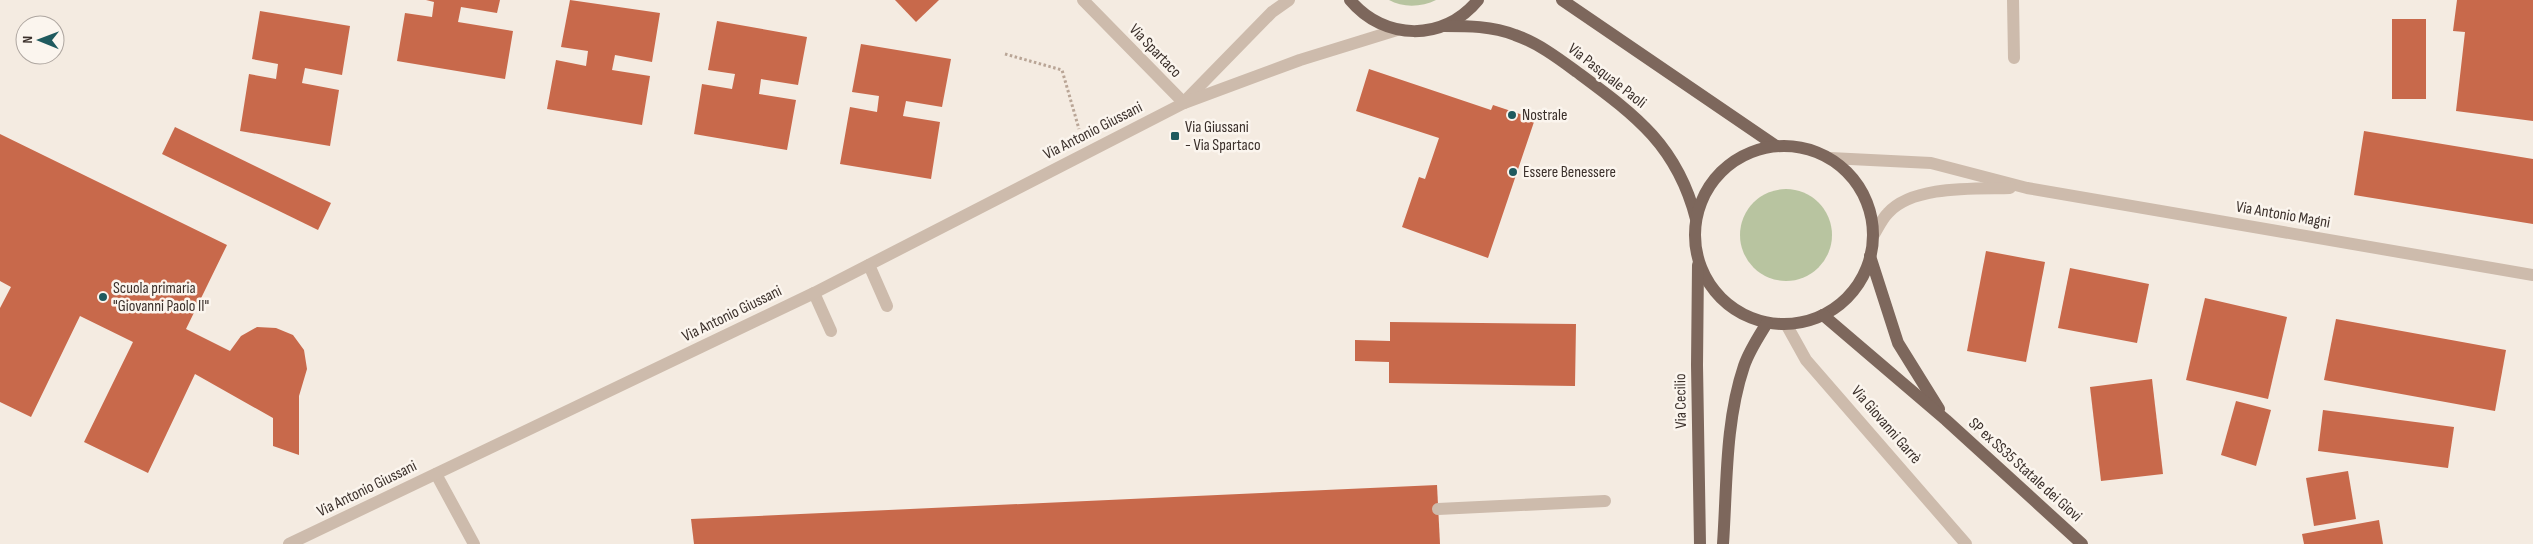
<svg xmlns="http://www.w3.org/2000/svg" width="2533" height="544" viewBox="0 0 2533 544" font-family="'Sofia Sans Condensed',sans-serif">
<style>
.green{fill:#b8c4a0}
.building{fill:#c8694b}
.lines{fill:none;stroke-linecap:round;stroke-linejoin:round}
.path{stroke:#b9a596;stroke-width:3;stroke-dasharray:2.5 2.5;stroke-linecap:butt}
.minor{stroke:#cdbbac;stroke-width:12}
.major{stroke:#7d675c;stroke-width:12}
.poi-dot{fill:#1f5a5e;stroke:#fbf5ee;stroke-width:2}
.labels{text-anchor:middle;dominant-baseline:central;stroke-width:5;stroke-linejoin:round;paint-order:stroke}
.street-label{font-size:16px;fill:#3b302b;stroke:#fbf5ee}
.poi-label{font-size:16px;fill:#3b302b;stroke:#fbf5ee;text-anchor:start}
</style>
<rect width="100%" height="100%" fill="#f4ebe1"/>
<!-- green -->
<g class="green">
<path d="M1389 0H1436C1422 7 1403 8 1389 0Z"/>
<circle cx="1786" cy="235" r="46"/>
</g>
<!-- building -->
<g class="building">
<polygon points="426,0 500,0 497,13 461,7 458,22 513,31 505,79 397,61 405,13 432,17 434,2"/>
<polygon points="570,0 660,13 652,62 615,55 612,70 650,76 642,125 547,109 556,60 586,66 588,51 561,47"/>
<polygon points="895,0 939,0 916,22"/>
<polygon points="2457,0 2533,0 2533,121 2456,111 2465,32 2453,31"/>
<polygon points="260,11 350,26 342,75 305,68 302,83 339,90 330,146 240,131 249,74 276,79 278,64 252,59"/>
<rect x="2392" y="19" width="34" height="80"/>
<polygon points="717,21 807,37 798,85 761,79 759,94 796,100 787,150 694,134 702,84 732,89 735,74 708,70"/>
<polygon points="861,44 951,59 942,107 906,101 903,116 940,122 931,179 840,164 850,107 877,112 879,96 852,92"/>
<polygon points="1369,69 1491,110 1493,105 1535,119 1488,258 1402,227 1419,177 1425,179 1439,138 1356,111"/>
<polygon points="175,127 331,203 318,230 162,154"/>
<polygon points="2364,131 2533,159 2533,224 2354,195"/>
<polygon points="0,134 227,245 186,329 230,351 241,336 257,327 276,328 293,335 304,350 307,369 299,396 299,455 273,446 273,418 195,374 148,473 84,442 133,342 80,316 31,417 0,402 0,308 11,287 0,281"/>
<polygon points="1986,251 2045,262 2026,362 1967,351"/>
<polygon points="2070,268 2149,284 2137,343 2058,328"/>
<polygon points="2205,298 2287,317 2268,399 2186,380"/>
<polygon points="2336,319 2506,350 2495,411 2324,380"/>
<polygon points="1390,322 1576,324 1575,386 1389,383 1389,362 1355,361 1355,340 1390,341"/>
<polygon points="2152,379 2163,474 2101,481 2090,387"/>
<polygon points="2236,401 2271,410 2256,466 2221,455"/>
<polygon points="2323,410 2454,427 2448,468 2318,451"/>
<polygon points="2348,471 2356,519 2314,526 2306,478"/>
<polygon points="1437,485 1440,544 694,544 691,519"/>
<polygon points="2379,520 2383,544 2304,544 2302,534"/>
</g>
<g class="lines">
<!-- path -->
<polyline class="path" points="1005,54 1062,70 1079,129"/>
<!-- minor -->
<g class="minor">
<polyline points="1083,0 1184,103"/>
<polyline points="2013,0 2014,58"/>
<polyline points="1185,101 1272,12 1289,0"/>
<polyline points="1830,158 1931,163 2027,188 2533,275"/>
<path d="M1873 236C1878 228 1882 219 1888 213 1913 185 1975 189 2010 188"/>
<polyline points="869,265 887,306"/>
<polyline points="814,293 831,331"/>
<polyline points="1786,324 1806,360 1966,544"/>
<polyline points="436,474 474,544"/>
<polyline points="1438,509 1605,501"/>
<polyline points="289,544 814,293 1184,103 1300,60 1397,30"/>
</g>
<!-- major -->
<g class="major">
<path d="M1350 0C1384 41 1444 42 1478 0"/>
<polyline points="1562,0 1776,146"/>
<path d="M1444 26C1468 26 1492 26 1515 35 1538 43 1558 58 1577 72 1635 115 1677 145 1696 219"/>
<circle cx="1784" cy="235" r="89"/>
<polyline points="1870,256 1898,343 1939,409"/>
<polyline points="1698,265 1697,365 1700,544"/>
<polyline points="1823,315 1946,420 2082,544"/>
<path d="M1723 544C1727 486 1725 422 1744 366 1749 351 1759 336 1767 323"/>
</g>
</g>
<!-- markers -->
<g class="poi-dot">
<circle cx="1512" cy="115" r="5"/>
<rect x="1170" y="131" width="10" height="10" rx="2.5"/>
<circle cx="1513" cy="172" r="5"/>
<circle cx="103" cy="297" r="5"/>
</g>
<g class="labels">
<!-- street labels -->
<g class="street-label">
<text transform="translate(1155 51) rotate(46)">Via Spartaco</text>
<text transform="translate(1607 76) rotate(38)">Via Pasquale Paoli</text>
<text transform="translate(1093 131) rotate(-27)">Via Antonio Giussani</text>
<text transform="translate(2283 215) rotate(10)">Via Antonio Magni</text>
<text transform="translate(732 314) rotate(-26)">Via Antonio Giussani</text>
<text transform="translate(1681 401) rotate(-91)">Via Cecilio</text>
<text transform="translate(1886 425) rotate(49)">Via Giovanni Garrè</text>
<text transform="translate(2025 470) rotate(42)">SP ex SS35 Statale dei Giovi</text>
<text transform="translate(367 489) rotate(-26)">Via Antonio Giussani</text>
</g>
<!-- poi labels -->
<g class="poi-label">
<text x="1522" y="115">Nostrale</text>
<text x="1185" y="127">Via Giussani<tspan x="1185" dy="18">- Via Spartaco</tspan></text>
<text x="1523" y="172">Essere Benessere</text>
<text x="113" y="288">Scuola primaria<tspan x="113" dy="18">"Giovanni Paolo II"</tspan></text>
</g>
</g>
<!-- north arrow -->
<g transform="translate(40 40) rotate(271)"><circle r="24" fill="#fbf5ee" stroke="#aea6a0"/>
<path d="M0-4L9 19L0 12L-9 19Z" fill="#1f5a5e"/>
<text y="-8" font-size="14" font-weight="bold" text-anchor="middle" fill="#3b302b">N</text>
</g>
</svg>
